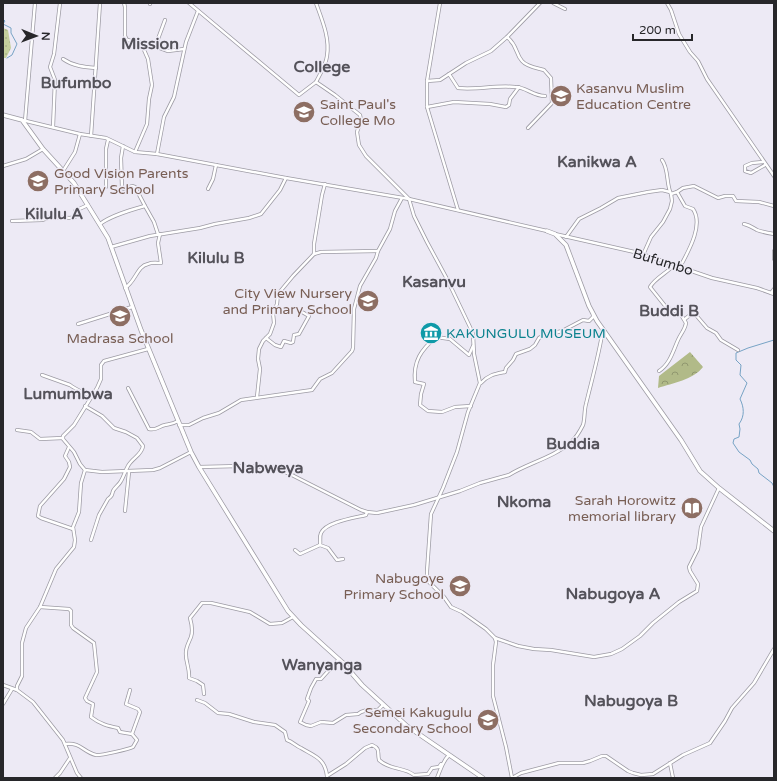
<svg xmlns="http://www.w3.org/2000/svg" width="777" height="781" viewBox="0 0 777 781" font-family="'Varela Round',sans-serif">
<style>
.forest{fill:url(#forest-crowns)}
.garden{fill:url(#garden-dots)}
.lines{fill:none;stroke-linecap:round;stroke-linejoin:round}
.stream{stroke:#77a3c5;stroke-width:1}
.street-casing{stroke:#9d9ba4;stroke-width:4}
.secondary-casing{stroke:#9d9ba4;stroke-width:5}
.street{stroke:#fff;stroke-width:2.5}
.secondary{stroke:#fff;stroke-width:3.5}
.labels{text-anchor:middle;dominant-baseline:central;stroke-width:3;stroke-linejoin:round;paint-order:stroke}
.education-label{font-size:14px;fill:#785e54;stroke:#edeaf5;text-anchor:end}
.street-label{font-size:14px;fill:#27272a;stroke:#edeaf5}
.culture-label{font-size:14px;fill:#0d838f;stroke:#edeaf5;text-anchor:start}
.quarter-label{font-size:16px;font-weight:bold;fill:#54525a;stroke:#edeaf5}
</style>
<defs>
<pattern id="forest-crowns" width="20" height="18" patternUnits="userSpaceOnUse"><rect width="20" height="18" fill="#b1ba88"/><path d="M2 6a3 3 0 1 1 6 0M12 15a3 3 0 1 1 6 0" fill="none" stroke="#90976f"/></pattern>
<pattern id="garden-dots" width="8" height="8" patternUnits="userSpaceOnUse"><rect width="8" height="8" fill="#c5cf9c"/><path d="M2 2h.1M6 6h.1" fill="none" stroke="#a9b287" stroke-width="1.8" stroke-linecap="round"/></pattern>
</defs>
<rect width="100%" height="100%" fill="#edeaf5"/>
<!-- forest -->
<path class="forest" d="M690 352 703 367C693 380 673 383 658 388L659 376Z"/>
<!-- garden -->
<polygon class="garden" points="3,28 8,30 11,48 6,58 3,58"/>
<g class="lines">
<!-- stream -->
<g class="stream">
<polyline points="3,6 3,12"/>
<polyline points="3,19 5,21 3,24 11,28 11,33 17,44 12,55 7,58"/>
<path d="M774 340 748 348 736 353V360L741 365 740 375 747 383 740 399C744 407 745 416 739 424L740 429 739 437 734 439 733 443 739 452 750 460 752 464 758 469 759 473 772 483 774 487"/>
</g>
<!-- street casing -->
<g class="street-casing">
<g id="street">
<polyline points="124,3 125,7 125,36 127,40 149,44 168,51 184,49"/>
<polyline points="150,3 150,4"/>
<polyline points="189,3 299,95 316,82 335,95 360,115 361,120 357,132 359,145 366,156 409,199 414,216 427,242 447,279 470,327 473,334 474,354 480,383 468,412 457,452 443,488 431,514 427,571 427,578 429,582 444,597 451,607 462,612 486,629 495,638 518,646 534,649 551,650 594,657 611,654 622,649 640,636 653,623 679,602 697,591 698,584 690,571 689,567 698,549 701,527 719,488"/>
<path d="M316 3C322 20 330 38 327 56 326 65 320 74 316 82"/>
<polyline points="440,3 427,81 427,107 458,210"/>
<polyline points="553,3 565,9"/>
<polyline points="667,3 671,10 679,34 690,52 698,61 707,79 774,176"/>
<path d="M507 37C518 46 515 53 522 61 527 67 537 68 544 70L551 78 552 103 528 128"/>
<polyline points="155,47 165,20"/>
<path d="M63 59C73 66 84 67 96 68"/>
<path d="M449 74 458 88C477 90 496 85 515 87 526 87 533 96 545 96"/>
<polyline points="427,81 440,80 466,63 491,51 507,37 540,3"/>
<polyline points="427,107 454,102 490,104 506,107 509,105 510,99 519,87"/>
<polyline points="22,120 80,134 106,138 135,152 157,154 286,178 409,199 547,231"/>
<polyline points="25,121 35,3"/>
<polyline points="53,127 55,80 50,67 54,54 60,3"/>
<polyline points="91,136 100,3"/>
<polyline points="123,146 121,158 122,188 124,189 132,186 135,187 145,206"/>
<polyline points="135,152 147,124 149,99 152,85 148,59 141,43"/>
<polyline points="157,154 164,117 174,97 186,42 198,11"/>
<path d="M662 160C669 169 666 184 671 194L677 192 685 206 693 209C704 225 688 252 680 267"/>
<polyline points="763,162 752,163 745,166 745,171 751,173 765,165"/>
<polyline points="3,166 26,159 43,149"/>
<polyline points="63,171 75,152 80,134"/>
<polyline points="106,187 106,149 108,140"/>
<polyline points="208,189 213,179 216,165"/>
<polyline points="677,192 683,188 694,186 718,198 725,196 733,196 736,201 759,202 774,206"/>
<polyline points="12,221 42,220 51,217 70,218 75,217 75,211 77,210 88,205"/>
<path d="M100 224C112 215 131 210 145 206L154 222 158 234"/>
<path d="M744 224C749 225 752 227 757 230 762 232 768 233 774 234"/>
<polyline points="555,234 639,253 712,278 757,288 774,294"/>
<polyline points="566,237 579,219 601,208 618,198 648,192 662,190 670,192"/>
<polyline points="111,247 150,236 200,228 215,224 249,218 261,214 280,190 286,178"/>
<polyline points="774,251 774,259"/>
<polyline points="314,254 314,244 322,195 325,184"/>
<polyline points="643,255 651,237 663,222 670,209 672,201 671,194"/>
<path d="M125 288C136 281 137 266 148 264 152 262 157 263 161 263L158 243 160 234"/>
<polyline points="771,293 774,289"/>
<polyline points="685,319 690,315 695,314 707,328 716,333 721,340 738,350"/>
<polyline points="78,324 132,307"/>
<polyline points="266,338 275,345 281,347 284,341 291,343 293,342 294,335 299,334 309,316 302,312"/>
<path d="M659 371C670 364 673 351 678 340 681 333 685 330 686 323L680 313 666 307 650 287C655 278 667 273 674 265"/>
<path d="M42 375 70 385C75 389 85 393 91 397"/>
<path d="M481 383C488 375 495 374 505 372L506 368 513 360 516 354 530 349 535 345 539 338 542 336 562 331 583 320 589 321 593 317V314"/>
<path d="M128 388 149 429C156 431 159 426 165 425 170 424 173 424 178 421"/>
<polyline points="257,397 260,369 258,359 259,349 263,341 270,334 274,323 273,313 277,304 278,294 293,276 314,254 321,252 378,251"/>
<path d="M85 406 102 416 114 428 126 432 137 438 143 446C142 455 132 458 128 466 125 471 124 476 121 481 119 485 115 487 113 491 112 495 112 496 108 499L99 515 91 540"/>
<path d="M471 406 455 407 442 412 428 411 420 405 421 394 424 384 415 382C413 361 421 350 436 337L450 339 469 355 473 346"/>
<polyline points="179,425 189,425 203,418 219,413 241,400 312,390 320,379 332,373 352,351 353,348 354,309 360,286 376,258 378,251 390,229 395,211 402,198"/>
<polyline points="17,430 31,432 40,439 63,438"/>
<polyline points="69,447 65,456 69,462 70,467 64,479 40,506 38,516 41,518 73,529"/>
<path d="M199 467 240 466 276 467 361 510 367 512 377 513 414 505 460 491 480 483 509 475C528 463 553 458 571 442 576 438 580 431 583 425 585 419 584 411 586 404 592 379 599 355 603 329"/>
<polyline points="85,470 80,464 74,452 63,439 63,436 74,425 97,388 101,379 101,365 104,361 148,349"/>
<polyline points="287,473 296,472 302,468"/>
<polyline points="125,511 129,472"/>
<polyline points="295,550 300,554 320,545"/>
<path d="M343 559 337 560 328 548 320 545C321 542 319 537 321 533 326 522 354 518 366 515L367 512"/>
<path d="M40 607 69 609 71 611V625L73 628 94 643 97 672 85 698 87 701 93 704 91 717C100 724 108 726 118 728L120 732 132 734"/>
<polyline points="495,638 496,642 493,665 493,696 506,747 512,778"/>
<polyline points="339,659 321,679 316,679 311,688 307,699 309,701 300,722 306,725 311,726 321,722 333,723 346,715 358,714 361,712 367,710 378,710 383,705"/>
<polyline points="3,685 17,690"/>
<path d="M204 694 203 685 197 681 189 678C190 668 185 661 186 652 186 647 189 642 191 637 193 631 192 625 190 618L202 603H211L250 612 270 624 282 623 293 617"/>
<path d="M197 700 205 703 218 713 229 714 254 722 275 725 285 732 287 740C293 742 296 746 301 748 314 756 325 758 327 776"/>
<polyline points="3,704 12,689"/>
<path d="M65 744C81 742 83 752 96 755 100 756 129 749 133 747L137 740 132 734 140 712 138 709 126 704 130 690"/>
<polyline points="670,763 673,778"/>
<polyline points="55,778 60,773 70,758"/>
<polyline points="81,778 77,773 63,740 33,702 17,690 17,686 22,676 22,643 26,628 40,607 56,569 74,547 75,540 73,527 79,512 81,483 85,470 102,472 153,470 160,468 191,452"/>
<path d="M327 778V776L346 764 365 748 372 745C381 749 377 752 379 760 389 770 404 767 414 775L428 774 432 768 439 767 441 764"/>
<path d="M437 778C441 769 442 762 449 755"/>
<polyline points="512,778 521,773 559,763 583,763 590,761 602,756 606,756 628,771 633,773 641,775 653,774 683,755 710,743 725,721 732,708 754,683 774,649"/>
</g>
</g>
<!-- secondary casing -->
<g class="secondary-casing">
<g id="secondary">
<polyline points="3,115 22,120 43,149 74,183 108,238 141,330 191,452 199,467 288,611 301,625 342,662 362,685 407,726 483,778"/>
<polyline points="547,231 555,234 566,245 589,306 597,321 681,440 700,471 719,488 774,531"/>
</g>
</g>
<!-- street -->
<use href="#street" class="street"/>
<!-- secondary -->
<use href="#secondary" class="secondary"/>
</g>
<!-- icons -->
<defs>
<g id="school-disc" transform="scale(1.15)"><circle r="9.5" fill="#8d6e63" stroke="#edeaf5"/><path d="M0-5L7-2L0 1L-7-2ZM-4 1L0 2.5L4 1V4Q0 6-4 4Z" fill="#fff"/></g>
<g id="museum-disc" transform="scale(1.15)"><circle r="9.5" fill="#0f9aa8" stroke="#edeaf5"/><path d="M0-6L6-3V-2H-6V-3ZM-5-1h2V3h-2ZM-1-1h2V3h-2ZM3-1h2V3H3ZM-6 4H6V6H-6Z" fill="#fff"/></g>
<g id="library-disc" transform="scale(1.15)"><circle r="9.5" fill="#8d6e63" stroke="#edeaf5"/><path d="M-6-4Q-3-5.5-.7-3.5V5Q-3 3-6 4ZM6-4Q3-5.5 .7-3.5V5Q3 3 6 4Z" fill="#fff"/></g>
</defs>
<g fill-rule="evenodd">
<use href="#school-disc" x="561" y="96"/>
<use href="#school-disc" x="304" y="112"/>
<use href="#school-disc" x="38" y="181"/>
<use href="#school-disc" x="368" y="301"/>
<use href="#school-disc" x="120" y="316"/>
<use href="#museum-disc" x="431" y="333"/>
<use href="#library-disc" x="692" y="508"/>
<use href="#school-disc" x="460" y="586"/>
<use href="#school-disc" x="488" y="720"/>
</g>
<g class="labels">
<!-- education labels -->
<g class="education-label">
<text x="576" y="88" text-anchor="start">Kasanvu Muslim<tspan x="576" dy="16">Education Centre</tspan></text>
<text x="320" y="104" text-anchor="start">Saint Paul's<tspan x="320" dy="16">College Mo</tspan></text>
<text x="54" y="173" text-anchor="start">Good Vision Parents<tspan x="54" dy="16">Primary School</tspan></text>
<text x="352" y="293">City View Nursery<tspan x="352" dy="16">and Primary School</tspan></text>
<text x="120" y="338" text-anchor="middle">Madrasa School</text>
<text x="676" y="500">Sarah Horowitz<tspan x="676" dy="16">memorial library</tspan></text>
<text x="444" y="578">Nabugoye<tspan x="444" dy="16">Primary School</tspan></text>
<text x="472" y="712">Semei Kakugulu<tspan x="472" dy="16">Secondary School</tspan></text>
</g>
<!-- street labels -->
<g class="street-label">
<text transform="translate(663 262) rotate(17)">Bufumbo</text>
</g>
<!-- culture labels -->
<g class="culture-label">
<text x="446" y="333">KAKUNGULU MUSEUM</text>
</g>
<!-- quarter labels -->
<g class="quarter-label">
<text x="150" y="44">Mission</text>
<text x="322" y="67">College</text>
<text x="76" y="83">Bufumbo</text>
<text x="597" y="162">Kanikwa A</text>
<text x="54" y="214">Kilulu A</text>
<text x="216" y="258">Kilulu B</text>
<text x="434" y="282">Kasanvu</text>
<text x="669" y="311">Buddi B</text>
<text x="68" y="394">Lumumbwa</text>
<text x="573" y="444">Buddia</text>
<text x="268" y="468">Nabweya</text>
<text x="524" y="502">Nkoma</text>
<text x="613" y="594">Nabugoya A</text>
<text x="322" y="665">Wanyanga</text>
<text x="631" y="701">Nabugoya B</text>
</g>
</g>
<!-- border -->
<rect width="777" height="781" fill="none" stroke="#27272a" stroke-width="8"/>
<!-- north arrow -->
<g transform="translate(36 36) rotate(91)" stroke="#edeaf5" stroke-width="3" paint-order="stroke">
<path d="M0-3L7 15L0 10L-7 15Z" fill="#27272a"/>
<text y="-6" font-size="11" font-weight="bold" text-anchor="middle" fill="#27272a">N</text>
</g>
<!-- scale -->
<path d="M633 34v6h59v-6" fill="none" stroke="#27272a" stroke-width="2"/>
<text x="639" y="34" font-size="12" fill="#27272a" stroke="#edeaf5" stroke-width="3" paint-order="stroke">200 m</text>
</svg>
